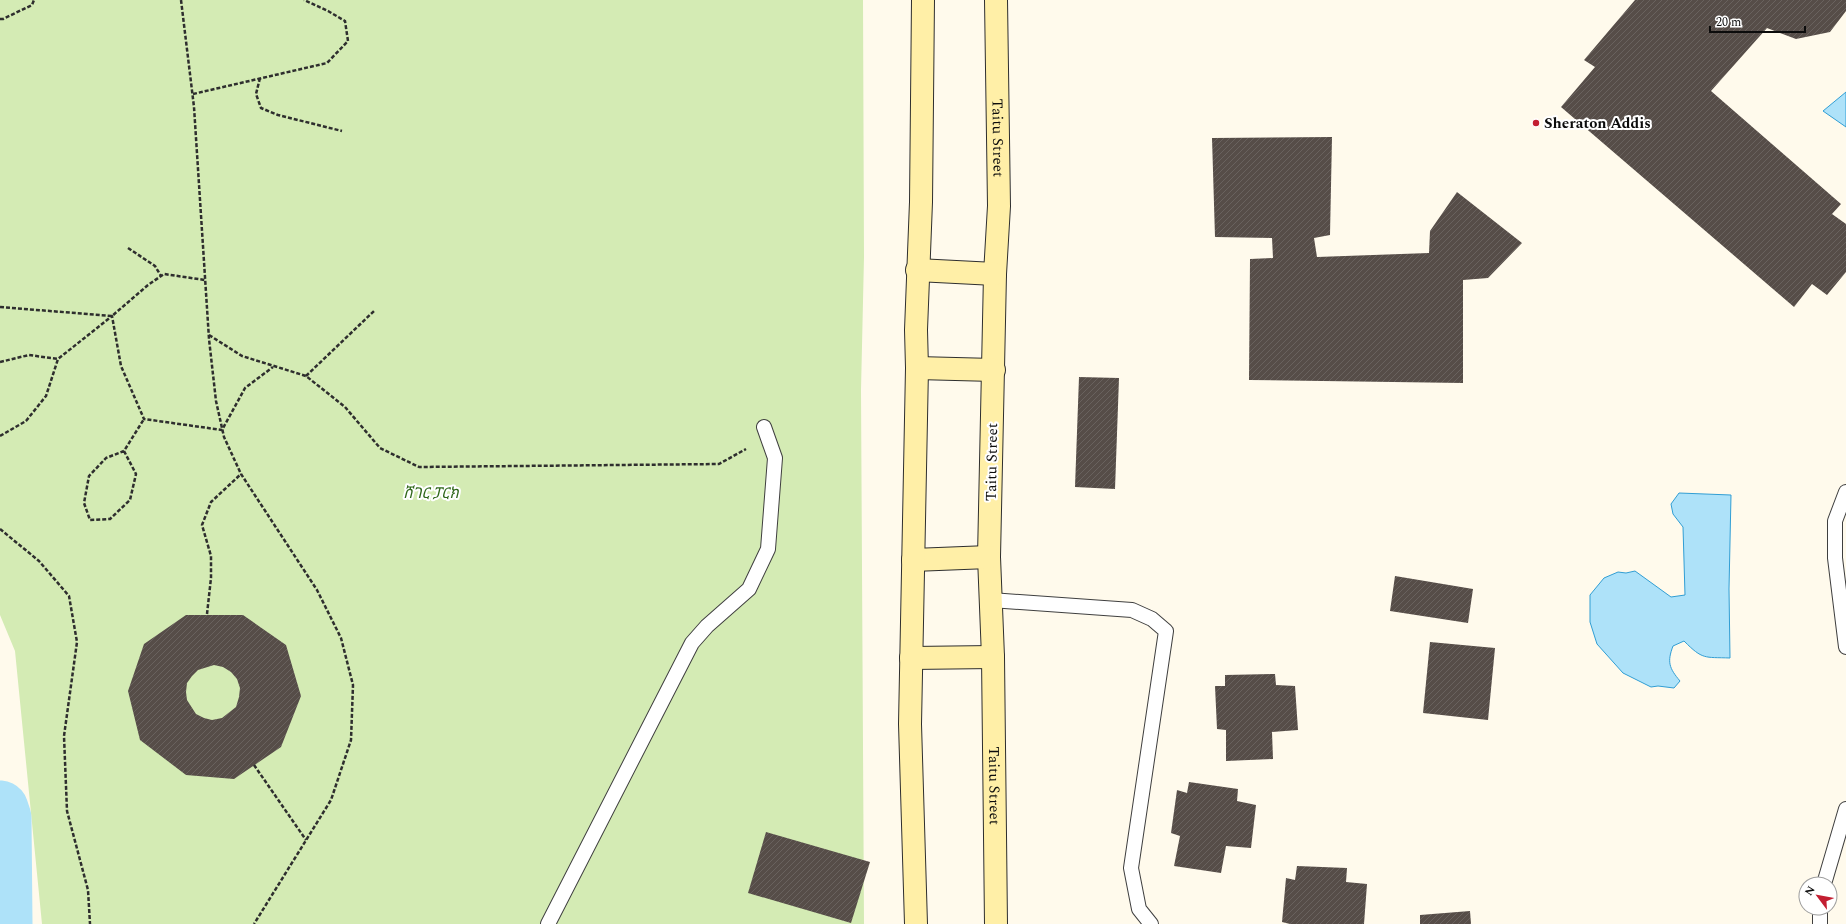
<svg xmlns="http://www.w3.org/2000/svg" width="1846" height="924" viewBox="0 0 1846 924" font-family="Spectral,'Noto Sans Ethiopic',serif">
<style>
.park{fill:#d4ebb4}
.water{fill:#aee2f9;stroke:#319ed4}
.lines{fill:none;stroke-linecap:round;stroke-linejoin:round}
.river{stroke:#aee2f9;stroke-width:57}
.building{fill:url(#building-hatch);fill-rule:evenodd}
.service-casing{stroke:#3f3f3f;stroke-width:16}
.secondary-casing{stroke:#2e2e2e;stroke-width:24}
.path{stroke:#2e2e2e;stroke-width:2.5;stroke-dasharray:4 2;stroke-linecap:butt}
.service{stroke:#fff;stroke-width:14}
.secondary{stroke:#ffefa7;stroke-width:22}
.poi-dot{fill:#c31e31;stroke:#fff;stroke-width:1.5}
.labels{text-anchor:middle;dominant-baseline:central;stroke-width:4;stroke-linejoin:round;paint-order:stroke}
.poi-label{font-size:15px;font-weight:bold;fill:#0c0c0c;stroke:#fff;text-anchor:start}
.street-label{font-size:15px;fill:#0c0c0c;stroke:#fff}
.park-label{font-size:15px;font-style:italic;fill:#2f671a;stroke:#fff}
</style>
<defs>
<pattern id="building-hatch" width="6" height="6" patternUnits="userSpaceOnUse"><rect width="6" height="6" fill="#564d48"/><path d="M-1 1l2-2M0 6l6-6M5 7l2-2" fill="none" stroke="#69625e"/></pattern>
</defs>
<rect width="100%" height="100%" fill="#fffaec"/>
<!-- park -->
<polygon class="park" points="0,0 863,0 864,257 861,390 864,924 42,924 15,651 0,615"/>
<!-- water -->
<g class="water">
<polygon points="1846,92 1846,127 1823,111"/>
<path d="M1679 493 1731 495 1729 589 1730 658C1704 657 1703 660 1684 641L1673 646C1667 662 1669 668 1680 681L1674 688 1658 686 1651 687 1623 673 1597 644 1590 622V595L1604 578 1618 572 1626 573 1635 571 1671 597 1685 595 1683 527 1673 514 1671 504Z"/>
</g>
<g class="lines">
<!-- river -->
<polyline class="river" points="0,809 3,818 4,924"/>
</g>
<!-- building -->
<g class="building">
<polygon points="1635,0 1846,0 1846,11 1830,32 1796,39 1767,28 1711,91 1841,204 1832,214 1846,224 1846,272 1827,295 1812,284 1794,307 1561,107 1595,67 1584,60"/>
<polygon points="1332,137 1330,235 1314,238 1317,257 1429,253 1430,231 1457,192 1522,243 1488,278 1463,280 1463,383 1249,380 1250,259 1273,258 1272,238 1215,237 1212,138"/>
<polygon points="1079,377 1119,378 1115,489 1075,487"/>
<polygon points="1395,576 1473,589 1468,623 1390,611"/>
<path d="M186 615H243L286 645 301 696 281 747 234 779 186 775 140 740 128 691 144 644ZM214 665 223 667 231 672 237 679 240 688 239 697 236 707 222 718 212 720 204 718 196 714 187 700 186 692 187 683 192 676 198 670Z"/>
<polygon points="1430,642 1495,648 1488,720 1423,713"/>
<polygon points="1275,674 1276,685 1295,686 1298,730 1272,732 1273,759 1226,761 1226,730 1217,729 1215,686 1225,686 1225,675"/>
<polygon points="1189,782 1238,789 1237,801 1256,805 1251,848 1226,846 1221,873 1174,866 1180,836 1171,833 1177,790 1187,793"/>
<polygon points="766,832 870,862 851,923 748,893"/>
<polygon points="1297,866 1347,868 1346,882 1367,884 1364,924 1290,924 1282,922 1286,878 1295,880"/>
<polygon points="1470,911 1471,924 1420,924 1420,915"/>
</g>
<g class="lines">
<!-- service casing -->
<g class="service-casing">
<g id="service">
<polyline points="1846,492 1835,521 1835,558 1846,647"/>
<polyline points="991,600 1132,610 1152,619 1166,631 1131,868 1139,909 1151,924"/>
<polyline points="1824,884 1846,809"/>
<polyline points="1820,908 1820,924"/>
<polyline points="548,924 692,643 707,626 749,589 768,549 775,458 764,427"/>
</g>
</g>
<!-- secondary casing -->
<g class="secondary-casing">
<g id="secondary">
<path id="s1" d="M996 0 999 206 995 274 989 557 993 657 996 924"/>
<polyline points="917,270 995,274"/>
<polyline points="917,368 994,370"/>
<polyline points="913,560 989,557"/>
<polyline points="911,658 993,657"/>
<polyline points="916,924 910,724 917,368 916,330 921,202 923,0"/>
</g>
</g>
<!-- path -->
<g class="path">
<polyline points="181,0 194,107 209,339 216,401 224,437 241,474 317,590 341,638 353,685 351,740 331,800 254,924"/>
<polyline points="0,19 3,19 32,5 34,0"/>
<polyline points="260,78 256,94 261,108 278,115 342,131"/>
<polyline points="193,94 327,63 348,41 345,21 328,11 304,0"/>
<polyline points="128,248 155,266 161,276"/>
<polyline points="0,307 112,316 148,285 164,274 205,280"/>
<polyline points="209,335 242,356 306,376 345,407 380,448 419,467 719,464 746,449"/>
<polyline points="0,362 29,355 58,359"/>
<polyline points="306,376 374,311"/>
<polyline points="0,436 26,421 46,396 58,359 112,316 121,366 144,419 222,430 245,388 273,367"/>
<polyline points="124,451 136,474 130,500 110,519 90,520 84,503 89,476 106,458 124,451 144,419"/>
<polyline points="0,529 39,561 69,596 77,642 64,736 67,811 88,890 90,924"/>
<polyline points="207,614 211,578 211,556 202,525 211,502 241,474"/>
<polyline points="254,765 306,840"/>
</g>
<!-- service -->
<use href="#service" class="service"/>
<!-- secondary -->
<use href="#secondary" class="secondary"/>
</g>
<!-- markers -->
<circle class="poi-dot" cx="1536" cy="123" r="4"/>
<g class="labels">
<!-- poi labels -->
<g class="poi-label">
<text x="1544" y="123">Sheraton Addis</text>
</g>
<!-- street labels -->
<g class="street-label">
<text stroke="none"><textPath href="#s1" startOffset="138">Taitu Street</textPath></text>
<text transform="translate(992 462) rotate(-89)">Taitu Street</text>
<text stroke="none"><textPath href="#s1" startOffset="786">Taitu Street</textPath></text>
</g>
<!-- park labels -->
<g class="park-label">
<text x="431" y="493">ሸገር ፓርክ</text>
</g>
</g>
<!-- north arrow -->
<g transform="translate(1818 896) rotate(302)"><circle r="19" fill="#ffffff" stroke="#9e9e9e"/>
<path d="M0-3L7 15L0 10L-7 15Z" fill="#c31e31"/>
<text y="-6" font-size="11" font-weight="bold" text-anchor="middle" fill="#0c0c0c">N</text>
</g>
<!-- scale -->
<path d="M1710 26v6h95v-6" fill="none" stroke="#0c0c0c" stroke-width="2"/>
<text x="1716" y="26" font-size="12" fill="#0c0c0c" stroke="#ffffff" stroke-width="3" paint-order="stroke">20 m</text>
</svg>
